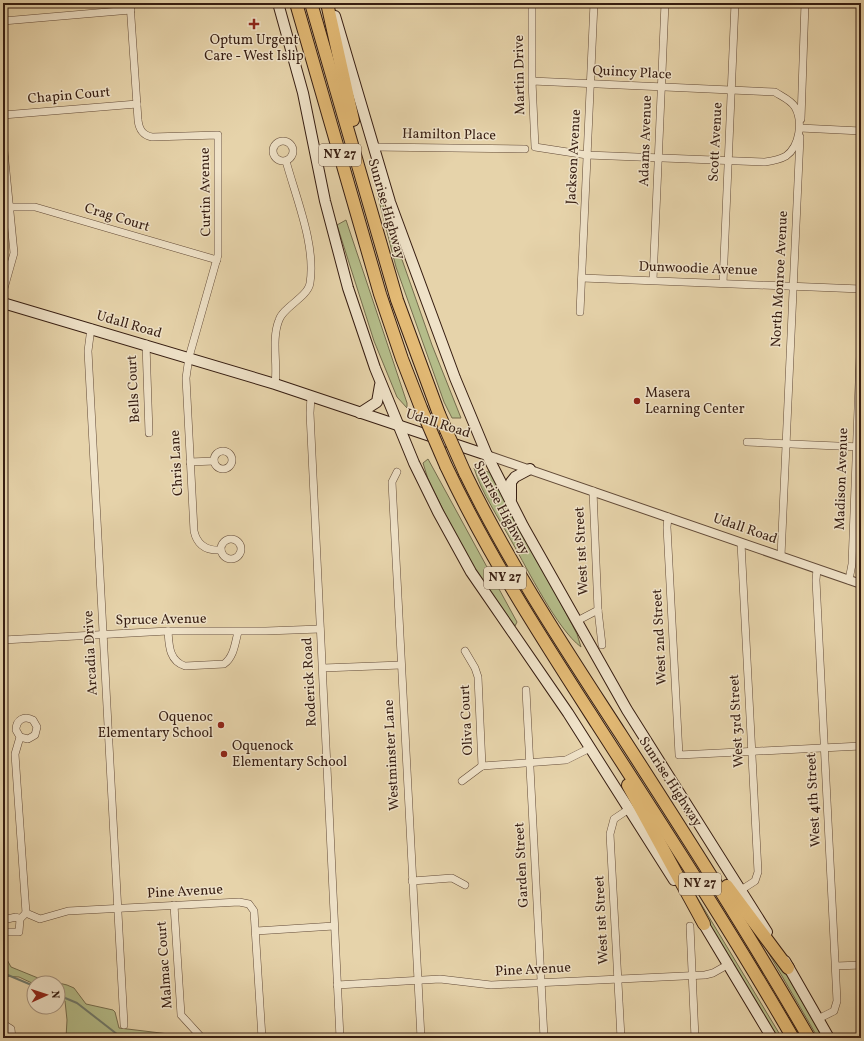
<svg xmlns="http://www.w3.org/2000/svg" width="864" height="1041" viewBox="0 0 864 1041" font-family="Vollkorn,serif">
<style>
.green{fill:#b4bc89;stroke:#756c4d}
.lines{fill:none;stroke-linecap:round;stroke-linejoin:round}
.stream{stroke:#707a6c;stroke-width:2}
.minor-casing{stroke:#624a37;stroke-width:8}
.tertiary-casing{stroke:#624a37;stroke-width:10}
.secondary-casing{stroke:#361d11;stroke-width:12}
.motorway-casing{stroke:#361d11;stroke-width:14}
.minor{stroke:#efe2c8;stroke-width:7}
.tertiary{stroke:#efe2c8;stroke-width:8}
.secondary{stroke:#efe2c8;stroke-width:10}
.motorway{stroke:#e3ba75;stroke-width:12}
.motorway-bridge-casing{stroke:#361d11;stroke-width:14;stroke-linecap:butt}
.motorway-bridge{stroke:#e3ba75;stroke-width:12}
.poi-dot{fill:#8f2418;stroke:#efe2c8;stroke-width:1.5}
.labels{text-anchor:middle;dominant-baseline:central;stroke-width:3;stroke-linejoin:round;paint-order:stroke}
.shield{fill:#efe2c8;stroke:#6e5848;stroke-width:1}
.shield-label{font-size:13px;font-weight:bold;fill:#361d11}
.poi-label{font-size:14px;fill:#361d11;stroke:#efe2c8;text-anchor:start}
.street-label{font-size:14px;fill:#361d11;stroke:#efe2c8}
</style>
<rect width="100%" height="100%" fill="#e6d3aa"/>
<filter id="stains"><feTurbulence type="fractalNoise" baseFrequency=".005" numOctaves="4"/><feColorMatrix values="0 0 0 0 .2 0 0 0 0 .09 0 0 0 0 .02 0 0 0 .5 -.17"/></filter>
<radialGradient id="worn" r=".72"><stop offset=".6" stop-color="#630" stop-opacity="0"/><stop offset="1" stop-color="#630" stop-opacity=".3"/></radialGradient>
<!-- green -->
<g class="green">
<polygon points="373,177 432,345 461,418 452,418 444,402 396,267"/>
<polygon points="346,220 407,403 407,408 397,397 374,341 337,225"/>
<polygon points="428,459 517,622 515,626 468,561 428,479 423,463"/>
<path d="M474 468 492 473 577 634 581 647C557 629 528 570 512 542 499 518 482 494 474 468Z"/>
<polygon points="683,874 782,1038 776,1038 693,900"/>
<polygon points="761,940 788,977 823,1038 818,1038"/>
<polygon points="3,955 5,956 11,967 38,978 67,985 74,988 86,1004 113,1010 115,1012 119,1028 169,1034 171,1038 66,1038 67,1020 65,1001 58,997 58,983 34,983 34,984 19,977 3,976"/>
</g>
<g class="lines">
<!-- stream -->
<g class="stream">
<polyline points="3,973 34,986"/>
<polyline points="58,995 77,1003 122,1038"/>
</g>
<!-- minor casing -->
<g class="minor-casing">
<g id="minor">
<path d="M130 3 138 120C139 129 142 135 152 137L218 135V255L189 357 186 378 194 531C197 545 206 551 221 550"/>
<polyline points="3,21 131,10"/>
<path d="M532 81 775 92C781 96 791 100 795 107 803 121 800 146 786 156 779 160 772 161 765 162L587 155 535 147 532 81V3"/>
<polyline points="3,115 137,104"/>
<polyline points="801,119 805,3"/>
<polyline points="800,128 861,131"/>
<circle cx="283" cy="151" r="10"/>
<polyline points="3,141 14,253 3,292"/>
<polyline points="373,147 525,149"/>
<polyline points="9,207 35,207 217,260"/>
<polyline points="582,278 861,289"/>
<polyline points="653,280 665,3"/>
<polyline points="723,283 735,3"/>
<polyline points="580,312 594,3"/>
<polyline points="91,328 88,351 124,1025"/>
<polyline points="146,344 149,433"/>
<path d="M275 384C278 364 271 340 279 320 283 307 308 297 310 283 316 245 296 198 286 161"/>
<polyline points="311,396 310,413 340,1038"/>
<polyline points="747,442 861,447"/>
<circle cx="223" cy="460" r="9"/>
<polyline points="190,462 214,461"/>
<polyline points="397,472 392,482 421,1038"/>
<polyline points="593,491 598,610 602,645"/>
<polyline points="668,517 667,527 679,755 861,746"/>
<circle cx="231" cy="549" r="10"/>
<polyline points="741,543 758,872 755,881 741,890"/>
<polyline points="781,556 800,137"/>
<polyline points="817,569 816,580 837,1001 834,1011 818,1019"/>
<polyline points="849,580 852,564 861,331"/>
<polyline points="577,621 598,610"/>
<polyline points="3,625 4,640"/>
<path d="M168 631C169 645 169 661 185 666L224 664C234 657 235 643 238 632"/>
<polyline points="3,640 168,631 266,631 320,629"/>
<polyline points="465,651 475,668 478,677 482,766"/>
<polyline points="323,668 401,665"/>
<polyline points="526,690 544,1038"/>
<path d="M20 737 28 739 35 735 37 727 33 720C24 715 16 720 16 730L20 737 15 754 26 913"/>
<polyline points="482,766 566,760 590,748"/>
<polyline points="462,781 482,766"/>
<polyline points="412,881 452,878 465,885"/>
<polyline points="174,905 181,1015 202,1038"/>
<polyline points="3,920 16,917 20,919"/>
<polyline points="690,926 695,1038"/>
<polyline points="256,931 334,926"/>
<polyline points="3,932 19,932 20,919 26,913 40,919 68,911 239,902 249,904 254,911 262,1038"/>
<polyline points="836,966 861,965"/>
<polyline points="337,985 440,979 491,985 705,975 713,973 729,964"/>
<polyline points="3,1024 11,1029 12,1038"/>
<polyline points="621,1038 610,834 614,819 629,809"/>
</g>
</g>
<!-- tertiary casing -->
<g class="tertiary-casing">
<polyline id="tertiary" points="487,455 861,584"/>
</g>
<!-- secondary casing -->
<g class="secondary-casing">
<g id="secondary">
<polyline points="278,3 303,93 325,201 348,288 375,368 414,463 438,512 471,572 568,713 674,880"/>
<polyline points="335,16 390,202 455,378 487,455 523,526 627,710 767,932"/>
<polyline points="3,303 275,384 487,455"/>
<polyline points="360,413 377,402 380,385"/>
<polyline points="511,499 511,482 515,477 530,469"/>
<polyline points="700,918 772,1038"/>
<polyline points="785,961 829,1038"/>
</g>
</g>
<!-- motorway casing -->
<g class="motorway-casing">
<g id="motorway">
<polyline points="296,3 380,294 402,359 421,408"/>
<polyline points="311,3 397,300 439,414"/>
<polyline points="327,3 353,120"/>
<path d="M446 466C489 557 543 640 597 724 664 828 731 931 793 1038"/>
<path d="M465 473C509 564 565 648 620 733 685 834 749 934 809 1038"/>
<polyline points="628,785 704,924"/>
<polyline points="727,886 788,968"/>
</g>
</g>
<!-- minor -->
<use href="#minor" class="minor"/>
<!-- tertiary -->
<use href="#tertiary" class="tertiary"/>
<!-- secondary -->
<use href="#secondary" class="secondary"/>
<!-- motorway -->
<use href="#motorway" class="motorway"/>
<!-- motorway-bridge casing -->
<g class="motorway-bridge-casing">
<g id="motorway-bridge">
<polyline points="421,408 446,466"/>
<polyline points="439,414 465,473"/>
</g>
</g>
<!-- motorway-bridge -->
<use href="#motorway-bridge" class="motorway-bridge"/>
</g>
<!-- markers -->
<g class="poi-dot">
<path d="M252 18h4v4h4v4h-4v4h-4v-4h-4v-4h4z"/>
<circle cx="637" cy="401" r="4"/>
<circle cx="221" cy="725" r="4"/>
<circle cx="224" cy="754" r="4"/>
</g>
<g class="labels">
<!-- shield labels -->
<g class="shield">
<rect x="319" y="144" width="42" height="22" rx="3"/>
<rect x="484" y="567" width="42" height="22" rx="3"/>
<rect x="679" y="873" width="42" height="22" rx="3"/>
</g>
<g class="shield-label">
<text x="340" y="155">NY 27</text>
<text x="505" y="578">NY 27</text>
<text x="700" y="884">NY 27</text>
</g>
<!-- poi labels -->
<g class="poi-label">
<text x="254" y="40" text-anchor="middle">Optum Urgent<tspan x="254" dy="16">Care - West Islip</tspan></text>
<text x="645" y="393">Masera<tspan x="645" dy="16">Learning Center</tspan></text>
<text x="213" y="717" text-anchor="end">Oquenoc<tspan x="213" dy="16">Elementary School</tspan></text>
<text x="232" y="746">Oquenock<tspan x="232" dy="16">Elementary School</tspan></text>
</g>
<!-- street labels -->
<g class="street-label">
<text transform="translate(632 73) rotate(3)">Quincy Place</text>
<text transform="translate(520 75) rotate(-91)">Martin Drive</text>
<text transform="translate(69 96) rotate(-5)">Chapin Court</text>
<text transform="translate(449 135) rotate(1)">Hamilton Place</text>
<text transform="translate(646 141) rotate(-88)">Adams Avenue</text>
<text transform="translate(716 142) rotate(-87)">Scott Avenue</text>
<text transform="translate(574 157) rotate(-87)">Jackson Avenue</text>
<text transform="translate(206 192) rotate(-91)">Curtin Avenue</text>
<text transform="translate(386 209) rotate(74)">Sunrise Highway</text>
<text transform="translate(117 218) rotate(17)">Crag Court</text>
<text transform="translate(698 269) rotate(2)">Dunwoodie Avenue</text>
<text transform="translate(780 279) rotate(-87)">North Monroe Avenue</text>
<text transform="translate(129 325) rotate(16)">Udall Road</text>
<text transform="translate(134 389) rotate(-93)">Bells Court</text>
<text transform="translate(438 424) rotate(18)">Udall Road</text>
<text transform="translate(177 463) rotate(-93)">Chris Lane</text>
<text transform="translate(842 479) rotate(-88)">Madison Avenue</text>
<text transform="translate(501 508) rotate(62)">Sunrise Highway</text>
<text transform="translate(745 529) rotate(19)">Udall Road</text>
<text transform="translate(582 551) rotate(-93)">West 1st Street</text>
<text transform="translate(161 620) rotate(-1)">Spruce Avenue</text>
<text transform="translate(660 637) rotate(-93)">West 2nd Street</text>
<text transform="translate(91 653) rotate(-93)">Arcadia Drive</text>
<text transform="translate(310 682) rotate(-93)">Roderick Road</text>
<text transform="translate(467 720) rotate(-93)">Oliva Court</text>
<text transform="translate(737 721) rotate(-93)">West 3rd Street</text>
<text transform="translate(392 755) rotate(-93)">Westminster Lane</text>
<text transform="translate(670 782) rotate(57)">Sunrise Highway</text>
<text transform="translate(814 800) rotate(-93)">West 4th Street</text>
<text transform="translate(522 865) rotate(-93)">Garden Street</text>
<text transform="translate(185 892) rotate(-3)">Pine Avenue</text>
<text transform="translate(602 920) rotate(-93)">West 1st Street</text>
<text transform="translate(165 965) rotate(-94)">Malmac Court</text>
<text transform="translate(533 970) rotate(-3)">Pine Avenue</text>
</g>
</g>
<!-- margin -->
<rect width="864" height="1041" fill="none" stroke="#e6d3aa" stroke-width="16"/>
<rect x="4" y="4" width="856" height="1033" fill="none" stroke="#361d11" stroke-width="2"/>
<rect x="8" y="8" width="848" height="1025" fill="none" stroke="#361d11"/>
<!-- north arrow -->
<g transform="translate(46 995) rotate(87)"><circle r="19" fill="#efe2c8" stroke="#a5937f"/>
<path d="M0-3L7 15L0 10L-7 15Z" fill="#8f2418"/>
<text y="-6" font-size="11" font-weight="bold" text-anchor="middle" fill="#361d11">N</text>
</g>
<rect width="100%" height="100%" filter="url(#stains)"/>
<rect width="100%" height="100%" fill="url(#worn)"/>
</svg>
